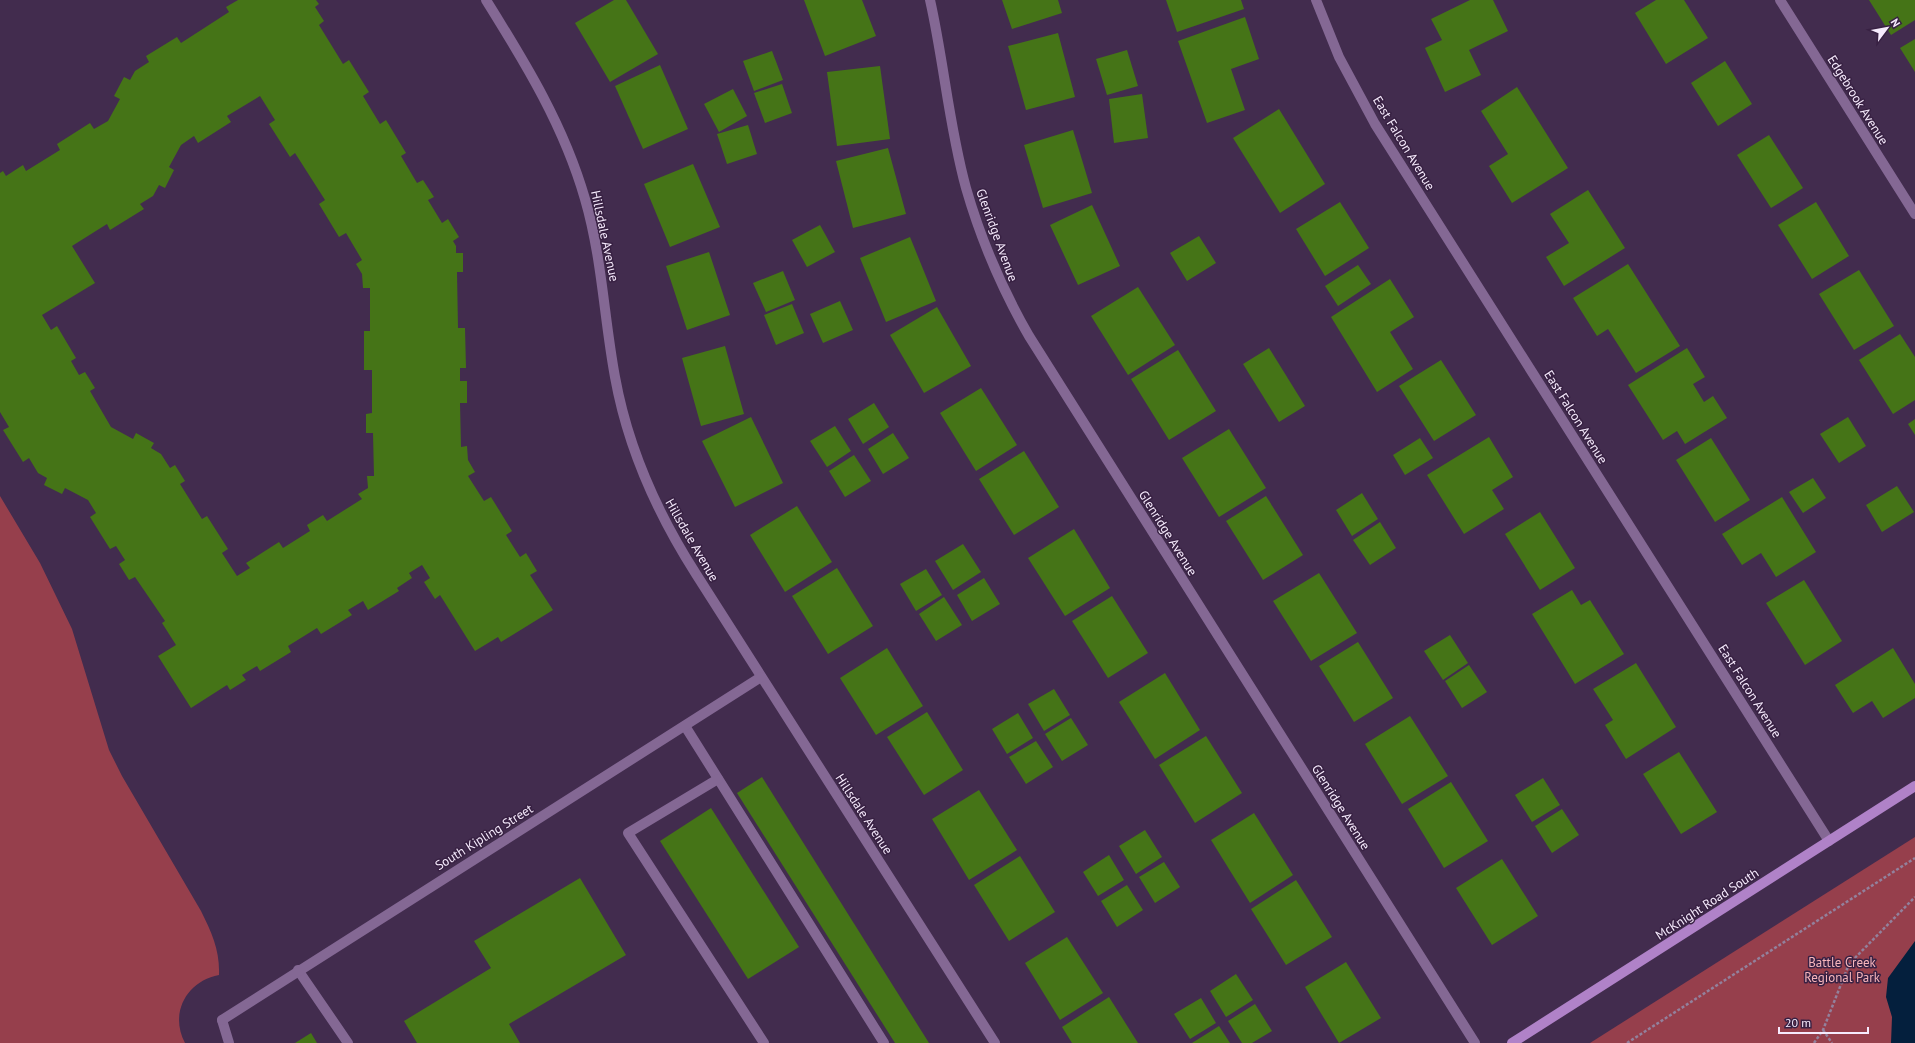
<svg xmlns="http://www.w3.org/2000/svg" width="1915" height="1043" viewBox="0 0 1915 1043" font-family="'PT Sans',sans-serif">
<style>
.green{fill:#963f4c}
.water{fill:#041f3d}
.building{fill:#457417;fill-rule:evenodd}
.lines{fill:none;stroke-linecap:round;stroke-linejoin:round}
.path{stroke:#93819c;stroke-width:2.5;stroke-dasharray:3 2;stroke-linecap:butt}
.lane{stroke:#846894;stroke-width:10}
.street{stroke:#846894;stroke-width:10}
.secondary{stroke:#b082c8;stroke-width:10}
.labels{text-anchor:middle;dominant-baseline:central;stroke-width:3;stroke-linejoin:round;paint-order:stroke}
.street-label{font-size:13px;fill:#f6ebfd;stroke:#382143}
.park-label{font-size:13px;fill:#f7b5bb;stroke:#382143}
</style>
<rect width="100%" height="100%" fill="#422c4e"/>
<!-- green -->
<g class="green">
<path d="M0 496 40 563 72 629 109 750 122 776 201 911C212 933 220 951 219 975 187 981 169 1013 185 1043H0Z"/>
<polygon points="1915,837 1915,1043 1590,1043"/>
</g>
<!-- water -->
<polygon class="water" points="1915,941 1915,1043 1891,1043 1892,1017 1886,997 1888,978"/>
<!-- building -->
<g class="building">
<path d="M238 0H316L319 4 315 7 324 21 319 25 343 64 349 60 369 92 363 96 380 124 386 120 406 153 401 156 417 183 423 180 434 197 428 200 442 223 448 219 459 237 453 241 456 246V253H463V272H457L458 328H465L466 368H460V381H467V403H460L461 447 467 446 468 460 475 472 468 476 484 501 491 497 512 531 506 535 520 557 526 553 537 571 530 575 553 610 501 642 498 637 475 651 440 595 435 599 424 582 430 578 422 565 409 573 412 578 397 588 399 591 368 610 363 601 348 610 352 615 321 634 317 628 288 646 291 652 260 671 257 666 242 675 246 680 230 690 227 685 191 708 158 656 176 645 162 623 165 621 135 577 129 580 119 564 125 560 116 546 110 549 90 517 96 513 88 500 65 488 62 494 44 485 47 478 38 473 29 458 23 462 3 430 9 427 0 412V173L3 171 6 176 23 165 26 171 60 150 57 144 90 123 94 129 108 121 120 99 114 96 124 77 130 80 135 71 149 62 146 56 177 37 181 43 229 12 226 7ZM260 96 275 120 269 124 290 157 295 153 325 200 319 204 339 237 346 233 362 260 356 264 362 274 363 288H370V331H364V370H372V413L366 414V433H373L374 476H367L368 488 358 494 362 499 327 521 323 515 307 525 310 531 283 548 279 542 246 563 250 568 237 576 222 553 228 549 207 516 202 519 180 484 185 481 175 465 170 468 161 454 151 448 154 443 136 433 133 439 111 427 90 391 95 388 85 372 79 375 71 361 76 358 57 326 51 330 42 315 95 283 72 246 107 224 110 230 144 209 140 204 153 196 159 185 165 188 174 170 169 167 181 145 194 136 198 143 231 122 227 116Z"/>
<polygon points="614,0 626,0 658,54 610,82 575,23"/>
<polygon points="804,0 862,0 876,36 825,56"/>
<polygon points="1002,0 1058,0 1062,13 1012,29"/>
<polygon points="1166,0 1241,0 1244,9 1177,32"/>
<polygon points="1470,0 1493,0 1508,31 1469,50 1481,75 1445,92 1425,48 1442,40 1431,19"/>
<polygon points="1656,0 1684,0 1708,38 1666,64 1635,13"/>
<polygon points="1869,0 1915,0 1915,20 1891,35"/>
<polygon points="1245,17 1259,59 1231,69 1245,110 1207,123 1178,41"/>
<polygon points="1058,33 1075,97 1026,110 1008,46"/>
<polygon points="1915,39 1915,72 1900,48"/>
<polygon points="1127,50 1138,86 1107,95 1096,59"/>
<polygon points="772,51 783,80 754,91 743,61"/>
<polygon points="1725,61 1752,104 1718,126 1691,83"/>
<polygon points="660,65 688,129 643,149 615,86"/>
<polygon points="880,66 890,139 837,146 827,72"/>
<polygon points="782,84 792,113 765,123 754,93"/>
<polygon points="1517,87 1568,168 1512,203 1489,166 1508,154 1481,111"/>
<polygon points="733,89 747,116 719,132 704,104"/>
<polygon points="1142,94 1148,138 1114,143 1109,99"/>
<polygon points="1279,109 1325,184 1280,213 1233,138"/>
<polygon points="748,125 757,154 727,164 717,134"/>
<polygon points="1073,130 1092,193 1043,208 1024,145"/>
<polygon points="1769,135 1803,188 1771,208 1737,155"/>
<polygon points="888,148 906,214 853,228 836,161"/>
<polygon points="693,164 720,227 670,247 644,184"/>
<polygon points="1588,190 1625,248 1564,286 1546,257 1569,243 1550,214"/>
<polygon points="1340,202 1369,248 1325,276 1296,229"/>
<polygon points="1816,202 1849,256 1812,279 1778,225"/>
<polygon points="1092,205 1120,266 1078,285 1050,225"/>
<polygon points="820,225 835,252 807,267 792,240"/>
<polygon points="1199,236 1216,263 1187,281 1170,253"/>
<polygon points="910,237 936,301 886,322 860,258"/>
<polygon points="709,252 730,315 687,330 666,266"/>
<polygon points="1628,264 1680,346 1636,373 1608,329 1597,336 1573,298"/>
<polygon points="1358,265 1371,284 1338,306 1325,286"/>
<polygon points="1859,270 1894,326 1854,350 1819,294"/>
<polygon points="783,271 795,300 766,312 753,283"/>
<polygon points="1390,279 1414,317 1390,332 1413,369 1377,392 1331,317"/>
<polygon points="1138,287 1175,345 1128,375 1091,316"/>
<polygon points="840,301 853,330 823,343 810,314"/>
<polygon points="792,304 804,333 776,345 764,315"/>
<polygon points="937,307 971,366 924,393 890,335"/>
<polygon points="1900,334 1915,357 1915,400 1893,414 1859,360"/>
<polygon points="725,346 744,414 701,426 682,358"/>
<polygon points="1269,348 1305,406 1279,422 1243,364"/>
<polygon points="1687,348 1705,377 1693,384 1704,402 1713,396 1727,418 1685,444 1677,431 1663,440 1628,385"/>
<polygon points="1178,350 1216,411 1169,440 1131,379"/>
<polygon points="1441,360 1476,415 1434,441 1399,386"/>
<polygon points="981,388 1017,445 976,471 940,413"/>
<polygon points="874,403 889,427 863,444 848,419"/>
<polygon points="751,417 783,483 735,507 702,441"/>
<polygon points="1848,417 1866,446 1839,463 1820,434"/>
<polygon points="1915,419 1915,435 1908,424"/>
<polygon points="835,426 851,451 827,467 810,441"/>
<polygon points="1229,429 1266,488 1219,517 1182,458"/>
<polygon points="893,433 909,458 883,474 868,449"/>
<polygon points="1489,437 1513,477 1492,490 1504,509 1464,534 1427,475"/>
<polygon points="1420,438 1433,458 1405,475 1393,455"/>
<polygon points="1711,438 1750,500 1715,522 1676,460"/>
<polygon points="1024,451 1059,507 1014,535 979,479"/>
<polygon points="854,455 871,481 845,497 829,471"/>
<polygon points="1813,478 1826,498 1803,513 1789,492"/>
<polygon points="1897,486 1914,512 1882,532 1866,505"/>
<polygon points="1362,493 1378,519 1352,536 1336,510"/>
<polygon points="1266,496 1303,555 1263,580 1226,521"/>
<polygon points="1782,497 1816,552 1776,577 1761,553 1742,565 1722,534"/>
<polygon points="797,506 832,562 785,592 750,535"/>
<polygon points="1540,512 1575,568 1540,590 1505,534"/>
<polygon points="1380,522 1396,548 1370,565 1353,540"/>
<polygon points="1074,529 1110,588 1065,616 1028,558"/>
<polygon points="963,544 981,572 953,590 935,561"/>
<polygon points="837,568 873,626 828,654 792,596"/>
<polygon points="926,569 942,595 916,611 900,584"/>
<polygon points="1319,573 1357,633 1311,661 1273,601"/>
<polygon points="984,578 1000,604 972,621 957,595"/>
<polygon points="1804,580 1842,641 1805,665 1766,603"/>
<polygon points="1572,590 1581,605 1590,600 1624,654 1575,684 1532,614"/>
<polygon points="1112,596 1148,653 1108,678 1072,621"/>
<polygon points="944,597 962,625 936,641 919,614"/>
<polygon points="1450,635 1468,663 1443,680 1424,651"/>
<polygon points="1358,642 1393,698 1354,722 1319,666"/>
<polygon points="887,648 923,706 876,735 840,678"/>
<polygon points="1893,648 1915,684 1915,698 1883,718 1872,701 1853,713 1835,685"/>
<polygon points="1636,663 1676,727 1626,759 1605,725 1613,720 1593,689"/>
<polygon points="1469,665 1487,692 1462,708 1445,681"/>
<polygon points="1165,673 1200,730 1155,759 1119,702"/>
<polygon points="1054,689 1070,715 1044,731 1028,704"/>
<polygon points="927,712 963,770 924,795 887,737"/>
<polygon points="1018,713 1033,738 1007,754 992,729"/>
<polygon points="1410,716 1448,776 1402,804 1365,744"/>
<polygon points="1071,718 1088,745 1062,761 1045,734"/>
<polygon points="1206,736 1242,793 1195,823 1159,765"/>
<polygon points="1036,741 1053,767 1026,784 1009,757"/>
<polygon points="1679,752 1717,812 1681,834 1643,774"/>
<polygon points="762,777 929,1043 895,1043 737,793"/>
<polygon points="1543,778 1560,805 1532,822 1515,795"/>
<polygon points="1451,782 1488,841 1444,868 1408,809"/>
<polygon points="979,790 1017,850 969,880 932,819"/>
<polygon points="711,808 799,947 748,979 660,841"/>
<polygon points="1562,809 1579,835 1552,853 1535,826"/>
<polygon points="1254,813 1293,875 1250,903 1211,840"/>
<polygon points="1145,830 1162,857 1136,874 1119,846"/>
<polygon points="1109,855 1124,880 1098,896 1083,872"/>
<polygon points="1020,856 1055,912 1009,941 974,885"/>
<polygon points="1502,859 1538,916 1492,945 1456,888"/>
<polygon points="1164,862 1180,887 1155,903 1139,877"/>
<polygon points="580,878 626,955 509,1024 520,1043 417,1043 404,1021 491,968 474,941"/>
<polygon points="1296,880 1332,937 1286,965 1251,909"/>
<polygon points="1127,885 1143,910 1117,927 1101,901"/>
<polygon points="1067,937 1103,993 1060,1020 1025,963"/>
<polygon points="1346,962 1381,1018 1339,1043 1305,987"/>
<polygon points="1236,974 1253,1000 1226,1017 1210,991"/>
<polygon points="1109,997 1138,1043 1072,1043 1062,1027"/>
<polygon points="1201,998 1216,1023 1190,1039 1174,1014"/>
<polygon points="1255,1004 1272,1031 1252,1043 1242,1043 1228,1021"/>
<polygon points="1219,1026 1230,1043 1192,1043"/>
<polygon points="311,1033 317,1043 295,1043"/>
</g>
<g class="lines">
<!-- path -->
<g class="path">
<polyline points="1823,1030 1832,1043"/>
<polyline points="1627,1043 1915,858"/>
<polyline points="1814,1043 1823,1030 1849,964 1915,897"/>
</g>
<!-- lane -->
<g class="lane">
<polyline points="685,726 884,1043"/>
<polyline points="718,779 628,833 764,1043"/>
<polyline points="298,970 348,1043"/>
<polyline points="222,1020 229,1043"/>
</g>
<!-- street -->
<g class="street">
<path d="M486 0C526 64 564 126 585 199 602 257 604 318 615 377 628 449 657 513 696 574L995 1043"/>
<path d="M930 0C944 62 949 127 966 188 981 240 1002 289 1029 336L1475 1043"/>
<polyline points="1316,0 1339,57 1375,124 1829,841"/>
<polyline points="1780,0 1915,214"/>
<polyline points="222,1020 761,677"/>
</g>
<!-- secondary -->
<polyline class="secondary" points="1512,1043 1915,786"/>
</g>
<g class="labels">
<!-- street labels -->
<g class="street-label">
<text transform="translate(1858 100) rotate(58)">Edgebrook Avenue</text>
<text transform="translate(1404 143) rotate(59)">East Falcon Avenue</text>
<text transform="translate(997 235) rotate(70)">Glenridge Avenue</text>
<text transform="translate(605 236) rotate(78)">Hillsdale Avenue</text>
<text transform="translate(1576 417) rotate(58)">East Falcon Avenue</text>
<text transform="translate(1168 533) rotate(58)">Glenridge Avenue</text>
<text transform="translate(692 540) rotate(60)">Hillsdale Avenue</text>
<text transform="translate(1750 691) rotate(58)">East Falcon Avenue</text>
<text transform="translate(1341 807) rotate(58)">Glenridge Avenue</text>
<text transform="translate(864 814) rotate(57)">Hillsdale Avenue</text>
<text transform="translate(484 837) rotate(-32)">South Kipling Street</text>
<text transform="translate(1707 904) rotate(-33)">McKnight Road South</text>
</g>
<!-- park labels -->
<g class="park-label">
<text x="1842" y="962">Battle Creek<tspan x="1842" dy="15">Regional Park</tspan></text>
</g>
</g>
<!-- north arrow -->
<g transform="translate(1887 28) rotate(58)" stroke="#382143" stroke-width="3" paint-order="stroke">
<path d="M0-3L7 15L0 10L-7 15Z" fill="#f6ebfd"/>
<text y="-6" font-size="11" font-weight="bold" text-anchor="middle" fill="#f6ebfd">N</text>
</g>
<!-- scale -->
<path d="M1779 1027v6h89v-6" fill="none" stroke="#f6ebfd" stroke-width="2"/>
<text x="1785" y="1027" font-size="12" fill="#f6ebfd" stroke="#382143" stroke-width="3" paint-order="stroke">20 m</text>
</svg>
